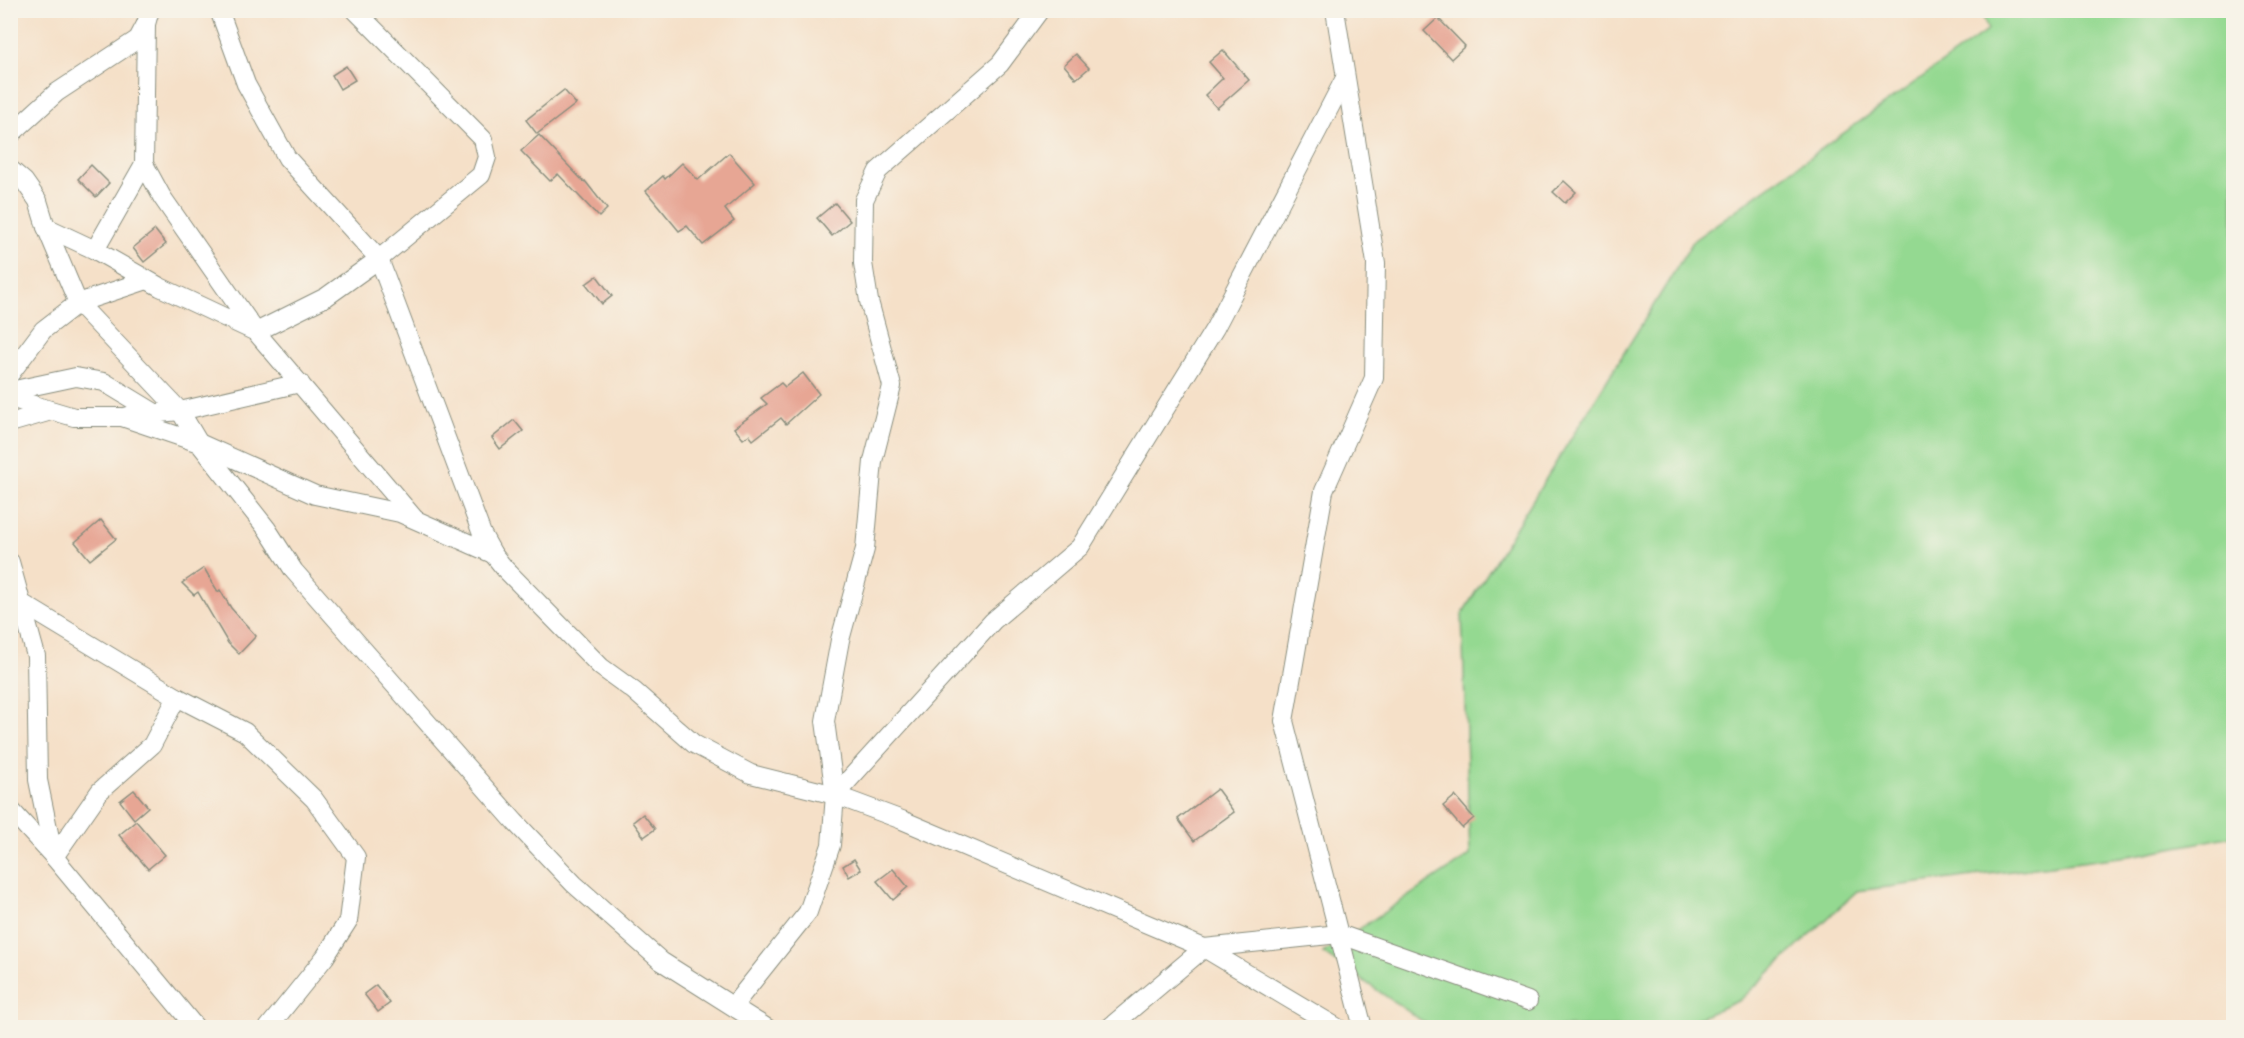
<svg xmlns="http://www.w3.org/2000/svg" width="2244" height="1038" viewBox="0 0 2244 1038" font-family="'Gochi Hand',sans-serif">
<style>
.green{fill:#94d991;stroke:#5a8b62;stroke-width:1.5}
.building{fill:#e7a694}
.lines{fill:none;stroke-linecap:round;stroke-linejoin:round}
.minor-casing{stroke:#8a8e7e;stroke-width:20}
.minor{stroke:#fff;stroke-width:18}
</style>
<rect width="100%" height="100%" fill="#f7f3e8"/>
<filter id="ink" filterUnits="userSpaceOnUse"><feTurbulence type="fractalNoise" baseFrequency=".0167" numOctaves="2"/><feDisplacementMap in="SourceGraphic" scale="12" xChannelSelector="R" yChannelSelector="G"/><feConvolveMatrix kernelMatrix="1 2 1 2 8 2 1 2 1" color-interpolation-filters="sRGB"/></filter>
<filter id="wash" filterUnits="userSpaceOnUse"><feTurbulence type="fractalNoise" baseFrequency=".008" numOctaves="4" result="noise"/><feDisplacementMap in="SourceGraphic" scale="24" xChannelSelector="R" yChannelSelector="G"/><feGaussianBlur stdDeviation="1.35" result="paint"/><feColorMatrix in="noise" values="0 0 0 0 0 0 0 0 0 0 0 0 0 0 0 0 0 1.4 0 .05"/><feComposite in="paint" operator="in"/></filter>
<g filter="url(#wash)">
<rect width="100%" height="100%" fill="#f5e0c8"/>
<!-- green -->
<polygon class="green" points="1981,11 2233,11 2233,836 2136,855 1857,891 1740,1000 1678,1027 1431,1027 1323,953 1470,855 1462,614 1694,240 1988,30"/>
<g id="blocks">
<!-- building -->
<g class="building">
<polygon points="1438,18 1465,46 1451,59 1424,31"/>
<polygon points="1223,50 1249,80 1217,108 1205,95 1223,78 1209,62"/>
<polygon points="1076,54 1089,68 1076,79 1064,65"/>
<polygon points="346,66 355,80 340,89 332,75"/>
<polygon points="564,90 576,104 537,134 526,120"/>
<polygon points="539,135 584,182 585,181 607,209 599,217 558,174 550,181 521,151"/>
<polygon points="729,153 755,183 725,209 734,221 703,245 687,226 679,231 646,191 663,176 665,179 682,163 698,180"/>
<polygon points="91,165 109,183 96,197 78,179"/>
<polygon points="1564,181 1576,192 1565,203 1553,192"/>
<polygon points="835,203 850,221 832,236 817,218"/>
<polygon points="155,230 166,244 144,262 133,248"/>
<polygon points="597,276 612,296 602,304 586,284"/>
<polygon points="803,373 819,394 786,424 781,418 753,440 749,435 743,439 734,428 767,404 761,398 781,383 785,387"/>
<polygon points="514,420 523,431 500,449 492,438"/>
<polygon points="101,520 116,539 90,560 75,542"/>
<polygon points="204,568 218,592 220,590 231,608 256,636 239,654 228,643 198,592 194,595 182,583"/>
<polygon points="1217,789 1234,812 1194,841 1178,819"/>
<polygon points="134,790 148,807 134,819 120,801"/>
<polygon points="1455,796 1474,818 1462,828 1443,806"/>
<polygon points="643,814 655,829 644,837 633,822"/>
<polygon points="136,821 165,855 148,869 119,835"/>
<polygon points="854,859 861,870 849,877 843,866"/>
<polygon points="893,869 908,887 893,900 877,881"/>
<polygon points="376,985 390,1003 378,1012 364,994"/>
</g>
</g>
</g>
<g filter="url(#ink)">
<use href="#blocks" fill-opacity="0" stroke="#8a8e7e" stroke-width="1.5"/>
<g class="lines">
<!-- minor casing -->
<g class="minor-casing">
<g id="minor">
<polyline points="219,10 246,84 287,158 379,259 482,534 493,554 505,569 601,667 634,691 694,744 751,774 835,795 902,820 1204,948 1338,1028"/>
<polyline points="1335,10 1376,263 1374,378 1324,491 1284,721 1363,1028"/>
<polyline points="10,135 56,93 138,39 146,24 150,10"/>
<polyline points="144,164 162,197 256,332 326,297 379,259 481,175 487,157 483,139 355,10"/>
<polyline points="10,169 24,181 38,201 46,227 78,303 180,411 199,443 267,529 294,571 515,822 574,884 661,961 767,1028"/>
<polyline points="46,227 95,250 160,287 256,332 414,518"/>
<polyline points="95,250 144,164 146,24"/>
<polyline points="10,374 43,330 78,303 147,280"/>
<polyline points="10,391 76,377 104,382 155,413"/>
<polyline points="10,398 74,417 122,417 199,443 315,495 400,513 493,554"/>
<polyline points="128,416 180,411 300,383"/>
<polyline points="10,423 51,411"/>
<polyline points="10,562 36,656 38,780 54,857"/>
<polyline points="10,596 177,697 245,732 314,799 356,857 348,921 325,957 268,1028"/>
<polyline points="835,795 993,621 1080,547 1215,328 1345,78"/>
<polyline points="10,809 54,857 196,1028"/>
<polyline points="54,857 100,791 152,745 177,697"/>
<polyline points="733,1006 808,912 831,845 835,795 825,721 840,640 865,549 873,461 892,386 869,301 863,263 864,200 878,171 1000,64 1040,10"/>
<polyline points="1109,1028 1204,948 1339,934 1528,1001"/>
</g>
</g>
<!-- minor -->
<use href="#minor" class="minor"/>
</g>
</g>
<!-- margin -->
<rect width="2244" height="1038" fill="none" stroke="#f7f3e8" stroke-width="36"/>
</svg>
